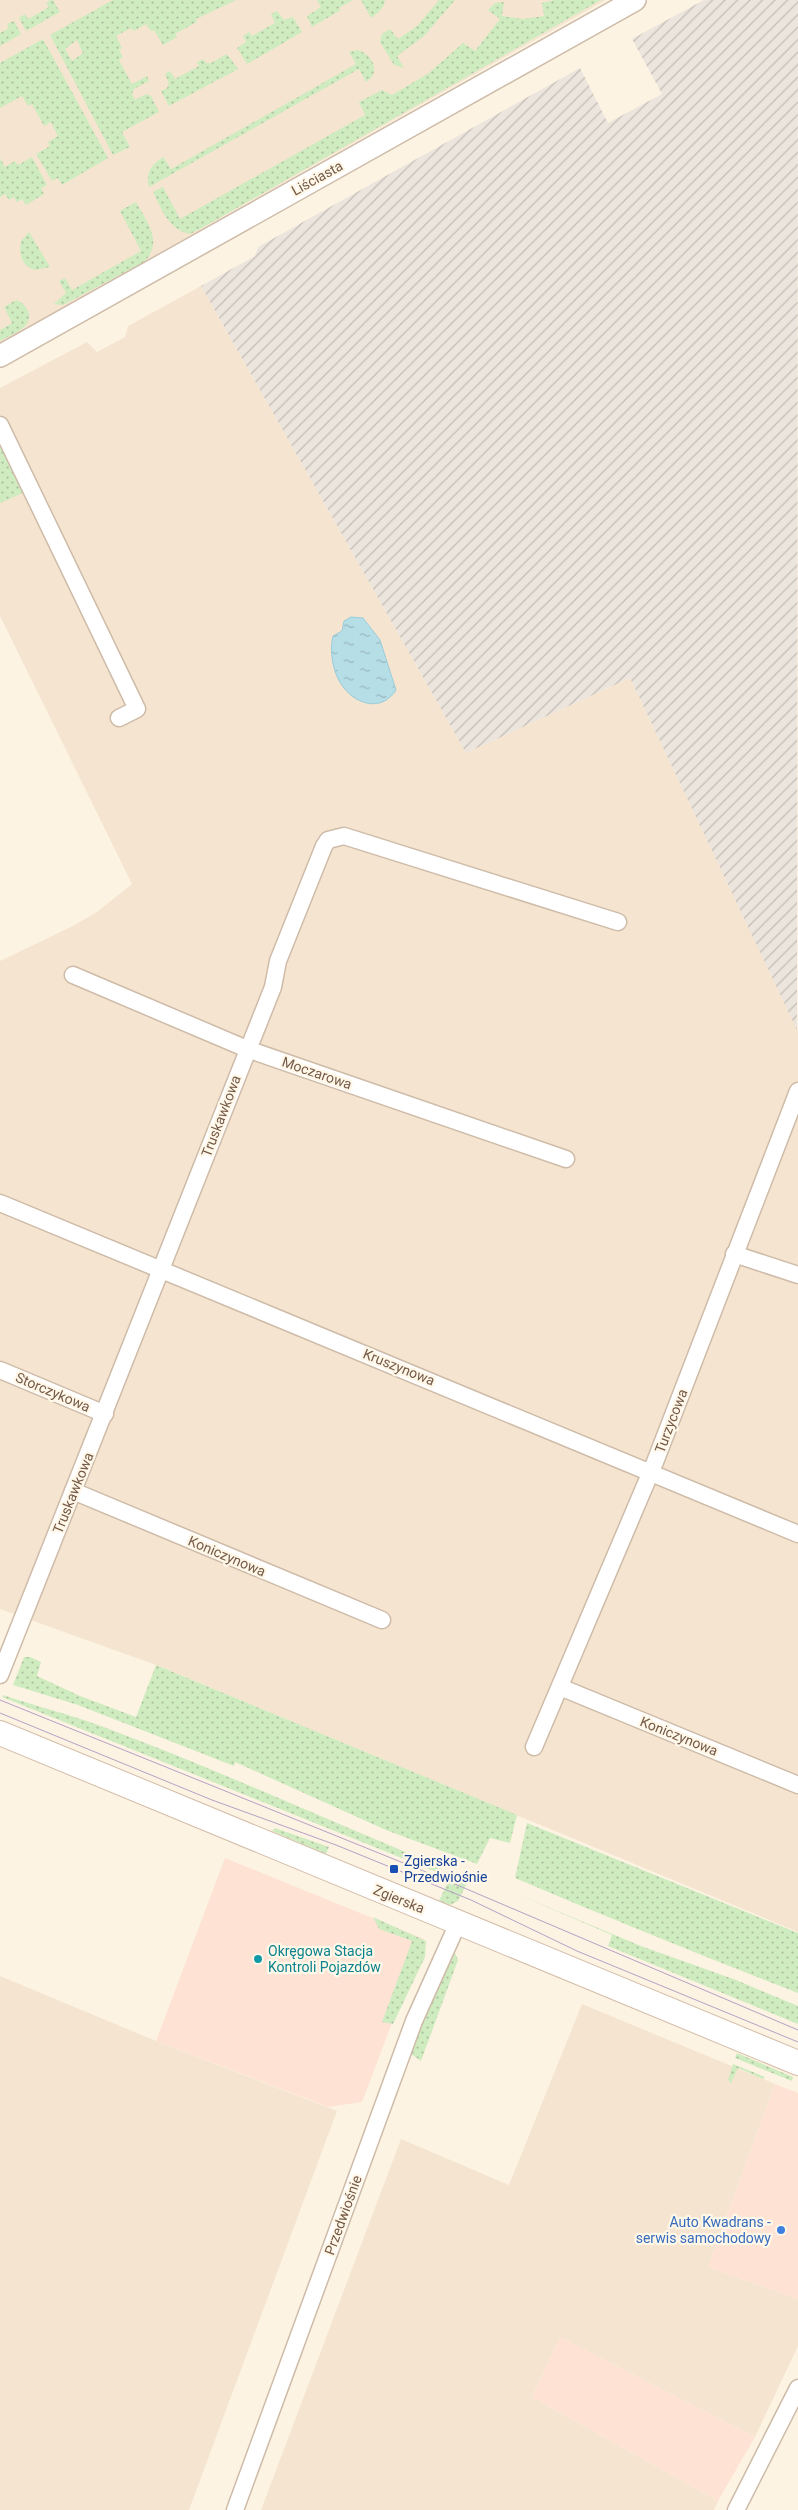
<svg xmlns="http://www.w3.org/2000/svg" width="798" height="2510" viewBox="0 0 798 2510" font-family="Roboto,sans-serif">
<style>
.residential{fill:#f5e5d0}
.commercial{fill:#fee3d5}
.industrial{fill:url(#industrial-furrows)}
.green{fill:url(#green-dots);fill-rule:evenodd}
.water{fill:url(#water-ripples);stroke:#9bcdd9}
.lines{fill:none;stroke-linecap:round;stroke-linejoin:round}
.minor-casing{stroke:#cebba8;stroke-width:19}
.tertiary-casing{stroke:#cebba8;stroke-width:24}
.secondary-casing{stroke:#d4bda8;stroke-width:26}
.minor{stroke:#fff;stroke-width:16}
.tertiary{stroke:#fff;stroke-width:21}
.secondary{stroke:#fff;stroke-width:24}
.tram{stroke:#b6a0c6;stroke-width:1}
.transit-dot{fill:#1a4fb4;stroke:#fff7e8;stroke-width:2}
.culture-dot{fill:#0f9aa8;stroke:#fff7e8;stroke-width:2}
.shop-dot{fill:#3f7fe0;stroke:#fff7e8;stroke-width:2}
.labels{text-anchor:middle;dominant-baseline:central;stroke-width:4.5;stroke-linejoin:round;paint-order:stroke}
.street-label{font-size:14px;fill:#755a47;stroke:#fff7e8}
.transit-label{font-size:14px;fill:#164399;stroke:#fff7e8;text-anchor:start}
.culture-label{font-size:14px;fill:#0d838f;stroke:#fff7e8;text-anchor:start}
.shop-label{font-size:14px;fill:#366cbe;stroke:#fff7e8;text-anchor:end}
</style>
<defs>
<pattern id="industrial-furrows" width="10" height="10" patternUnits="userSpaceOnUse" patternTransform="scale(1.25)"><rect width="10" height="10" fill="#ece5dd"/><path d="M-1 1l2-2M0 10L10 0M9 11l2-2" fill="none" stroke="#c4bdb5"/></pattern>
<pattern id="green-dots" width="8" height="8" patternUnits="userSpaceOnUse" patternTransform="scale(1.25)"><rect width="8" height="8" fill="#cfebc0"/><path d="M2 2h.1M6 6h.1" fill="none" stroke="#adc19e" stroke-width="1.8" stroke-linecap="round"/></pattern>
<pattern id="water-ripples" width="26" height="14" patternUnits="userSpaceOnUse" patternTransform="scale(1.25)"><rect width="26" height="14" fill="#b6dee7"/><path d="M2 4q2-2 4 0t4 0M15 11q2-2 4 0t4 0" fill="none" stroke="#99b7bd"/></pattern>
</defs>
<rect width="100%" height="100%" fill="#fdf3e2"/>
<!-- residential -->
<g class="residential">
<polygon points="0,0 606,0 0,343"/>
<polygon points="201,286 466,753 630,678 798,1031 798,1932 156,1665 0,1609 0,961 73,926 97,912 132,884 0,616 0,388 87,342 97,352 125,337 128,326"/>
<polygon points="0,1976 156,2041 337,2111 189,2510 0,2510"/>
<polygon points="582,2004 775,2084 708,2267 798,2299 798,2346 755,2437 560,2337 532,2397 718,2501 714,2510 261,2510 401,2139 509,2185"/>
</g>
<!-- commercial -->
<g class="commercial">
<polygon points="225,1858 424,1939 362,2102 328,2107 156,2041"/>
<polygon points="775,2084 798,2093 798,2299 708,2267"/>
<polygon points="560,2337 755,2437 718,2501 532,2397"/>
</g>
<!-- industrial -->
<polygon class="industrial" points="704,0 798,0 797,1030 630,678 466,753 201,286 255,256 258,247 580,68 608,123 662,94 632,39"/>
<!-- green -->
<g class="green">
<polygon points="51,0 53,0 60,12 26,31 19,18 25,14 28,19 49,7 46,3"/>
<path d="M113 0H236L196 19 197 22 175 34 177 37 163 45 154 30 151 31 146 24 134 31 131 28 116 36 122 48 119 50 123 57 119 60 132 84 147 76 149 81 134 89 132 94 135 100 146 94 151 96 159 112 122 132 130 147 113 155 50 35ZM77 40 83 53 72 61 65 49Z"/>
<polygon points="317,0 353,0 339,8 341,10 312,27 307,16 321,7"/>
<path d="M361 0H385C384 9 378 13 371 18Z"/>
<polygon points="439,0 455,0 424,36 397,56 404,68 394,65 380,42 382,34 390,29 398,39 417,26"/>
<path d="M554 0H601L200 229 190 234C169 230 162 210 153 192L163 187 180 219 365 115 359 102 382 90 392 95 429 73 463 43 475 51 500 19 488 10 495 3 504 2 502 16 523 19 544 16 542 3Z"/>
<polygon points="277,11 284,20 293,17 302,32 247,64 237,48 246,42 243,36 249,32 252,36 275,23 271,14"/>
<polygon points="14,21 21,34 0,46 0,33 9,28 7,24"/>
<polygon points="43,39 108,158 62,185 58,178 52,181 36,154 50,146 48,142 58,136 51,122 44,126 32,104 28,106 22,96 0,108 0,63"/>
<path d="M357 50C372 53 382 73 366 82L359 69 149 187C145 173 152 164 163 157L171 169 356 64 349 52Z"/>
<polygon points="227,54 238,69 169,106 161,91 167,88 169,83 165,74 170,71 175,79 199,66 197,62 203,59 206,63 211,63"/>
<polygon points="32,157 47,185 41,188 44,194 26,205 22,199 17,202 14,197 9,200 5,194 0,197 0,158 5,167 15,161 18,165"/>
<path d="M136 202C147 222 164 242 144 262L63 305 54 304 66 293 59 281 65 278 72 290 141 251 120 211Z"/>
<path d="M29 232 50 267 35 270C21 266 19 254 21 241Z"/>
<path d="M16 300C22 302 25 305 28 311 35 327 11 335 0 341V330L12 323 4 307Z"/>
<polygon points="0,440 25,492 0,503"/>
<polygon points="24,1657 30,1657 41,1662 37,1676 80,1696 136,1717 156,1665 517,1815 510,1843 490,1838 477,1864 386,1830 235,1762 234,1766 78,1705 13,1685"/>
<path d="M3 1695C35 1706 69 1714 101 1726 216 1769 328 1820 441 1867L439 1873 2 1697Z"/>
<path d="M527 1823 798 1933V1993C703 1956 609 1918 515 1878Z"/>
<polygon points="275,1828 329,1847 326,1854 272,1831"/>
<polygon points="451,1876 467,1883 458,1901 450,1905 439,1901"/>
<polygon points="512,1892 641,1946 736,1980 798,2006 798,2024 608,1946 612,1935"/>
<polygon points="373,1917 426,1941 425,1957 393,2024 382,2022 412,1941 379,1929"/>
<polygon points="455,1953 458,1960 421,2061 411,2054 425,2014"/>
<polygon points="737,2053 793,2077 792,2081 735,2058"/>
<polygon points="733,2064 765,2077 763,2079 738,2068 731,2083 728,2080"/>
</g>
<!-- water -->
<path class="water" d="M351 617 363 618 380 640 396 690C383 711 358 706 344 688 333 675 329 652 333 636L342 631 344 621Z"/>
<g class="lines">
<!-- minor casing -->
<g class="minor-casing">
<g id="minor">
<polyline points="0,425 137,709 119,718"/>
<polyline points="73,975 247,1049 566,1159"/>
<polyline points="0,1203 798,1534"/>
<polyline points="734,1254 798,1275"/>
<polyline points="0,1370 105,1414"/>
<polyline points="73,1491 382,1620"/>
<polyline points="0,1675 273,987 278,961 324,846 328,840 344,836 618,922"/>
<polyline points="560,1687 798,1785"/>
<polyline points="534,1747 655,1462 798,1091"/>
<polyline points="235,2510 414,2021 458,1923"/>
<polyline points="736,2510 798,2388"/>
</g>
</g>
<!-- tertiary casing -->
<g class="tertiary-casing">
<polyline id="tertiary" points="0,356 635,0"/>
</g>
<!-- secondary casing -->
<g class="secondary-casing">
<polyline id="secondary" points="0,1733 798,2063"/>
</g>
<!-- minor -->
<use href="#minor" class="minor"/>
<!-- tertiary -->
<use href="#tertiary" class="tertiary"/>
<!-- secondary -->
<use href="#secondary" class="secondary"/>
<!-- tram -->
<g class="tram">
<polyline points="0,1700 443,1879 798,2030"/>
<polyline points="0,1713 212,1800 336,1845 471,1900 577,1951 798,2042"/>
</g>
</g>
<!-- markers -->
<rect class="transit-dot" x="389" y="1864" width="10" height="10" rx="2.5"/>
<circle class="culture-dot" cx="258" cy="1959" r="5"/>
<circle class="shop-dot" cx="781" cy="2230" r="5"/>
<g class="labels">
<!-- street labels -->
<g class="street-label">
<text transform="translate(317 178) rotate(-29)">Liściasta</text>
<text transform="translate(317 1073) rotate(19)">Moczarowa</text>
<text transform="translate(221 1116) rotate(-69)">Truskawkowa</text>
<text transform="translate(399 1367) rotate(22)">Kruszynowa</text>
<text transform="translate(53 1392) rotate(23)">Storczykowa</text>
<text transform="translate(671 1421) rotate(-69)">Turzycowa</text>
<text transform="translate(73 1493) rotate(-68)">Truskawkowa</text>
<text transform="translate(227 1556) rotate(23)">Koniczynowa</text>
<text transform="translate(679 1736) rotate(22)">Koniczynowa</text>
<text transform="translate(399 1899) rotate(22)">Zgierska</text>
<text transform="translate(343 2215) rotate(-70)">Przedwiośnie</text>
</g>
<!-- transit labels -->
<g class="transit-label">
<text x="404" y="1861">Zgierska -<tspan x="404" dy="16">Przedwiośnie</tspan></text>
</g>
<!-- culture labels -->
<g class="culture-label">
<text x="268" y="1951">Okręgowa Stacja<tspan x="268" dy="16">Kontroli Pojazdów</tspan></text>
</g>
<!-- shop labels -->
<g class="shop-label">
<text x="771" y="2222">Auto Kwadrans -<tspan x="771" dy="16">serwis samochodowy</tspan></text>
</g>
</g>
</svg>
